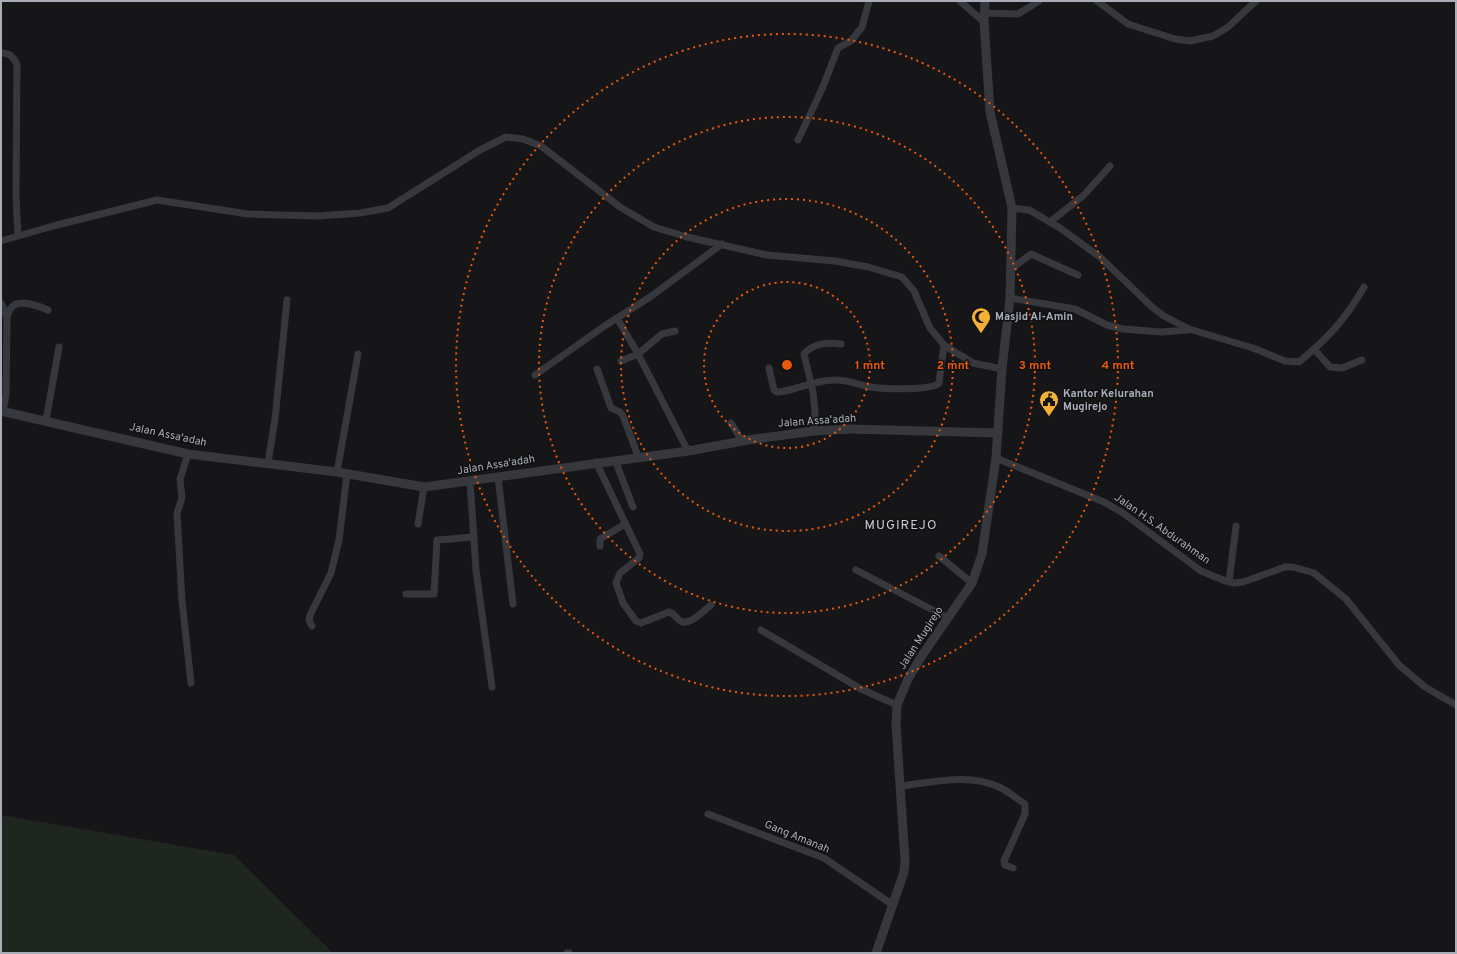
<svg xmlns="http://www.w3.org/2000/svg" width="1457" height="954" viewBox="0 0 1457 954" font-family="Overpass,sans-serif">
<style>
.green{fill:#1e261f}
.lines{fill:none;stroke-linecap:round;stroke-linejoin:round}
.minor{stroke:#37383d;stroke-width:7}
.tertiary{stroke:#37383d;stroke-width:9}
.ring{fill:none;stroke:#e8590c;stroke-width:2;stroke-dasharray:2 4}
.labels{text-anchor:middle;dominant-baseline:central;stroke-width:3;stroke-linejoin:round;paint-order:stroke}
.poi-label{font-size:11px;font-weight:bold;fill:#a8adb8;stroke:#111113;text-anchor:start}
.street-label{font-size:11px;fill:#a8adb8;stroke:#111113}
.quarter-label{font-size:13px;letter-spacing:1px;fill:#c9ccd4;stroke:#111113}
.centre{fill:#e8590c;stroke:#111113;stroke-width:2}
.ring-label{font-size:12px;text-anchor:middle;font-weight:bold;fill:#e8590c;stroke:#111113;stroke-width:3;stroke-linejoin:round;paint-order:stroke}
</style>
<rect width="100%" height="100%" fill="#161618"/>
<!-- green -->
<polygon class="green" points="1,815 234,855 333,953 1,953"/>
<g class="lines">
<!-- minor -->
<g class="minor">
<polyline points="960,1 984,22"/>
<polyline points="1097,1 1128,24 1175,39 1190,41 1213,36 1228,27 1256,1"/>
<polyline points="984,13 1018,14 1039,1"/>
<path d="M1 53C10 53 14 57 17 65L16 196 18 235"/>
<polyline points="798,140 822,89 838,48 851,41 862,27 869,1"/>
<path d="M1012 208 1029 210 1060 228 1100 257 1152 307 1164 316 1189 329 1253 348 1285 361 1299 362C1328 338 1345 320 1364 287"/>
<polyline points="1050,222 1084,195 1110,166"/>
<polyline points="1,241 53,226 157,200 248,214 318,216 360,213 388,208 480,150 506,137 523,139 541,146 620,207 654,227 687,237 767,255 835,261 868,267 902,277 914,291 930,328 944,345 973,363 1002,369"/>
<polyline points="1011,269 1031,254 1078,275"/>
<polyline points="1010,298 1075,309 1107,325 1123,329 1162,332 1188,330"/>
<polyline points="1,303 7,317"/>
<polyline points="617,318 638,354 662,334 675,331"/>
<polyline points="1314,349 1330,367 1342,368 1362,360"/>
<polyline points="621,361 638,354 688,451"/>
<path d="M769 368 774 390 777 392C798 390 816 379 837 380 848 380 859 385 870 387 882 389 931 391 939 383L944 345"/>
<polyline points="597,369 611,408 620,412 623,416 638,456"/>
<polyline points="535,375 603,327 650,297 722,244"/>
<path d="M3 411 6 395 7 317C8 314 9 310 11 308 18 298 39 306 48 310"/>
<polyline points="46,420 59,347"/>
<polyline points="731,423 742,441"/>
<path d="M814 431 815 412 813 392 804 354C813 343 829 342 841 344"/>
<polyline points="188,454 180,479 182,498 177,513 182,601 191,683"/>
<polyline points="996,458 1104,502 1123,513 1201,571 1223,580 1234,583 1243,582 1285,567 1293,567 1314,573 1346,599 1399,665 1425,687 1456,705"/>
<polyline points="615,460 633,507"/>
<path d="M596 462 640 554 639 558 620 573 616 583 623 603 636 621 641 623 669 612C674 613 675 617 679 620 688 628 703 611 711 605"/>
<polyline points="268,463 275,419 287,300"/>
<polyline points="337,472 358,354"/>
<polyline points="498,477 513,604"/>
<polyline points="470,482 476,570 492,687"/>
<polyline points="418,524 424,487"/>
<polyline points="600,546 600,539 625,524"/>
<polyline points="939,556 972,583"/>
<polyline points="856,570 948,618"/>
<polyline points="1229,582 1236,526"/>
<polyline points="406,594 434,594 437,540 474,537"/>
<polyline points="312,626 309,620 310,615 331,573 339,540 347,474"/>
<polyline points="761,630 861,689 897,705"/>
<path d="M901 786C933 782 969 773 999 787 1008 791 1017 799 1025 804V814L1004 861 1005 865 1013 868"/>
<polyline points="708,814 824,858 893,905"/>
<polyline points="567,953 569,953"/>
</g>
<!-- tertiary -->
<g class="tertiary">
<polyline points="1,411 188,454 337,472 424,487 688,451 754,439 814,431 849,429 998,433"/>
<polyline points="876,953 904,872 905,861 896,724 897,705 908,679 921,657 972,583 982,554 996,458 1002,369 1010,298 1012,208 990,112 984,22 985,1"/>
</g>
</g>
<!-- distance rings -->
<g class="ring">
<circle cx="787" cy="365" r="83"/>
<circle cx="787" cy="365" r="166"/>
<circle cx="787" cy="365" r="248"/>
<circle cx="787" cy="365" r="331"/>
</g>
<!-- icons -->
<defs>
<g id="mosque-pin" transform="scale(1)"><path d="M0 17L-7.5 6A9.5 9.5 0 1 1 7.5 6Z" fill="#f2b134" stroke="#111113"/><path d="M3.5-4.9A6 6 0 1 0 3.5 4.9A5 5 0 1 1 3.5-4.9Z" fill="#111"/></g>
<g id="civic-pin" transform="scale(1)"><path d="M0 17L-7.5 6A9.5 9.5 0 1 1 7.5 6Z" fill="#f2b134" stroke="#111113"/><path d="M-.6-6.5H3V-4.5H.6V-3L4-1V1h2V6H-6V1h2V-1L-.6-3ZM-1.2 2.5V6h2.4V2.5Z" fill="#111"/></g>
</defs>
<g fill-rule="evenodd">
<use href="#mosque-pin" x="981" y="317"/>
<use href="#civic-pin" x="1049" y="400"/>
</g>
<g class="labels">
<!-- poi labels -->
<g class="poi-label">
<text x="995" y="317">Masjid Al-Amin</text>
<text x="1063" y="394">Kantor Kelurahan<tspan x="1063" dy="13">Mugirejo</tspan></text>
</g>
<!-- street labels -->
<g class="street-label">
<text transform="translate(817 421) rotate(-4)">Jalan Assa'adah</text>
<text transform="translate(168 435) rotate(12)">Jalan Assa'adah</text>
<text transform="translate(496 465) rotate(-9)">Jalan Assa'adah</text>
<text transform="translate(1162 529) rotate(35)">Jalan H.S. Abdurahman</text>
<text transform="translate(921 638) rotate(-57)">Jalan Mugirejo</text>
<text transform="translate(797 837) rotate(22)">Gang Amanah</text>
</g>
<!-- quarter labels -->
<g class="quarter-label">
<text x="901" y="526">MUGIREJO</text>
</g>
</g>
<circle cx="787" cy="365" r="6" class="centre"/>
<g class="ring-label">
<text x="870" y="369">1 mnt</text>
<text x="953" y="369">2 mnt</text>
<text x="1035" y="369">3 mnt</text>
<text x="1118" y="369">4 mnt</text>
</g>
<!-- border -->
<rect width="1457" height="954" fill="none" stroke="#a8adb8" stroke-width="4"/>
</svg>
